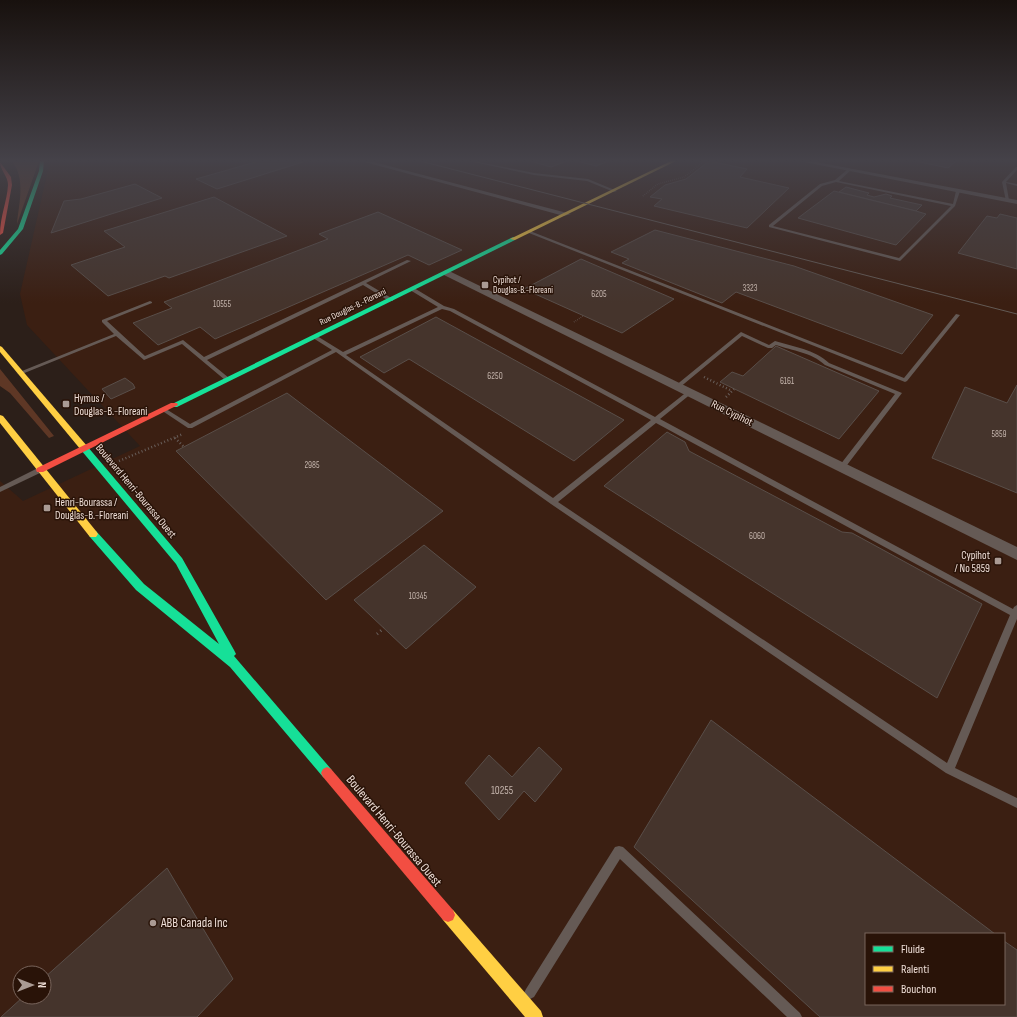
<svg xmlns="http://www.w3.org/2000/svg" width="1017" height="1017" viewBox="0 0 1017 1017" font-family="'Sofia Sans Condensed',sans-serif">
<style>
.built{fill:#3b1f12;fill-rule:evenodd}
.green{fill:#5e3725}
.building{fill:#45342c;stroke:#594e49}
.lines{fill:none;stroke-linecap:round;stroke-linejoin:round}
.path-far2{stroke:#685e5a;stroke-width:1.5;stroke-dasharray:0.5 1.5;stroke-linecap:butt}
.path-far1{stroke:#685e5a;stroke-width:2.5;stroke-dasharray:1 2.5;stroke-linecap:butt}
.path{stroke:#685e5a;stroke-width:3;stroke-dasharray:1 3.5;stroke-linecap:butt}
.lane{fill:#655a55;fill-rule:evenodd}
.street{fill:#655a55;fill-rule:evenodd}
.fast{fill:#16e098;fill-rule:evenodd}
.slow{fill:#ffcf43;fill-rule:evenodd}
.jam{fill:#f24e42;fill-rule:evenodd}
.tram{stroke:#635a55;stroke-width:1}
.poi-dot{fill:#aa9b94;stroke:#291308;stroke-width:1.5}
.labels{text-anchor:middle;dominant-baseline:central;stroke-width:3;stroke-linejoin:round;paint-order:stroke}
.far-poi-label{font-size:9px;fill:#eeded7;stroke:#291308;text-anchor:start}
.number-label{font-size:9px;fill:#c4b4ac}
.far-street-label{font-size:9px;fill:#eeded7;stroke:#291308}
.poi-label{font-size:11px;fill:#eeded7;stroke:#291308;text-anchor:start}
.street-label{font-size:11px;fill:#eeded7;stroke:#291308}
.near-number-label{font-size:11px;fill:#c4b4ac}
.near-street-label{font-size:13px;fill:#eeded7;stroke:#291308}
.near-poi-label{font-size:13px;fill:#eeded7;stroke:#291308;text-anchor:start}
</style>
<rect width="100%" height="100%" fill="#2c1f19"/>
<!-- built -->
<path class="built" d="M50 161H1017V1017H0V481L23 501 140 446 27 325 20 294ZM866 934H1004V1004H866ZM20 973H44V997H20Z"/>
<!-- green -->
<g class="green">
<path d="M12 161H39L17 224C19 202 26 180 12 161Z"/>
<polygon points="0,369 54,436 49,438 10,393 0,386"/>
</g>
<!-- building -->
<g class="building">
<polygon points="259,161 303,162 217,189 196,179"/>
<polygon points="530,161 567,161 551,167"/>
<polygon points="577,161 609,161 596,166"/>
<polygon points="709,161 747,169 740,177 789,188 747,228 654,206 662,199 650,197 665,185 686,179"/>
<polygon points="915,161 956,161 948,168"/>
<polygon points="135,184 162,198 51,233 64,201 81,199"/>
<polygon points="846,187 869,193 867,195 874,197 886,194 892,196 890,198 922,205 916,211 839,192"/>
<polygon points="834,191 916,211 926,214 896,245 798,218"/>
<polygon points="214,197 287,236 169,278 165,276 108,296 71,265 125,247 104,231"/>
<polygon points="378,212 462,250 429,265 408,255 215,339 200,327 158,345 133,323 172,308 164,302 328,239 319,234"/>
<polygon points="1000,214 1017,218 1017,269 958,253 987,216 997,218"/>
<polygon points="655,230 794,266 933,315 902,354 736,292 722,303 622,263 629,259 611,252"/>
<polygon points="581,259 674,299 622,333 524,289"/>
<polygon points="436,317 624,420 574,461 409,359 384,373 360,357"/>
<polygon points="776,346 879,391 839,439 720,382 732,372 743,376"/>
<polygon points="125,378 133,384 135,388 111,399 102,389"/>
<polygon points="1017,385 1017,493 932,458 965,387 1007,403"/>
<polygon points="287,393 443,511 326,600 176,451"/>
<polygon points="667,432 685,442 689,451 842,532 852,533 982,604 937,698 604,486"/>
<polygon points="424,545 476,587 406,649 354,600"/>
<polygon points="711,720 995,934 866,934 866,1004 1004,1004 1004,941 1017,950 1017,1017 820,1017 634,847"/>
<polygon points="539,747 562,769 535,802 524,791 499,820 465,783 489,755 512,777"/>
<polygon points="167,868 233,979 197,1017 1,1017 23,997 44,997 44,978"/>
</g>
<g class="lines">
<!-- path-far2 -->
<g class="path-far2">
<polyline points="643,196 658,184 684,177 705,161"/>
<polyline points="574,322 583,316"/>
</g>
<!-- path-far1 -->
<g class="path-far1">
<polyline points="704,377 732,391"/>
<polyline points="726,397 734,389"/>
<polyline points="175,438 184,447"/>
<polyline points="119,461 183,434"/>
</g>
<!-- path -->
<polyline class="path" points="377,634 384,628"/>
<!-- lane -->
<g class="lane">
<polygon points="469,161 474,161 534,173 588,179 617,191 614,192 587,181 534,175"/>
<polygon points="1016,167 1017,167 1017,170 1006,182 1017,184 1017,186 1006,183 1009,200 1006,201 1002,182"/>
<path d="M848 169 851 170 839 181 953 204 956 191 958 190 960 191 955 206 900 261 769 227V225L820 184 835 180ZM836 182 951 206 899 258 773 226 822 186Z"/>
<polygon points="530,231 904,378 956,314 960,315 907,381 905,382 529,233 528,232"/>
<polygon points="407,260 411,261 366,283 393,299 393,301 389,301 363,285 207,360 229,378 229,380 225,380 182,344 144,360 116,336 22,374 20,375 17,373 114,334 102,322 102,320 150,301 152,302 152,303 107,321 145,356 183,340 204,357"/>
<path d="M410 288H414L444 306 454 309 655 417 688 391H692V393L660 419 1013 609 1014 607 1017 605V619L955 768 1017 798V808L946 773 551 504 336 352 192 428H188L161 410 164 408 166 409 190 424 332 350 313 338V336H317L343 352 438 307 410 290ZM442 309 450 311 651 420 553 498 346 355ZM656 423 1010 615 947 763 558 502Z"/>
<path d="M741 332 769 345 775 341C794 347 814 349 829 363L902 393 844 469H840L839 467 840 465 895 394 825 365C811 352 793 351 776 345L772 348H768L742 336 679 388H675V386Z"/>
<polygon points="38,468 42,468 43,470 42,472 0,492 0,487"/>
<polygon points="619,846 623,847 800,1013 802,1017 787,1017 620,859 534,997 530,999 526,997 524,993 526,989 615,847"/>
</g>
<!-- street -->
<g class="street">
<polygon points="361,161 370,161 571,214 564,216"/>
<polygon points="799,161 811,161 1017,200 1017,204"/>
<polygon points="447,270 1017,547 1017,560 444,275 444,271"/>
</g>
<!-- fast -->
<g class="fast">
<polygon points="40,161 44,161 43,171 23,229 2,254 0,255 0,250 18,229 39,171"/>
<polygon points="513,237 515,238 515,240 177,407 171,407 170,405"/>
<polygon points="84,445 87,446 182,558 234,650 236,654 234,656 331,769 333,773 331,777 327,779 323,777 230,667 136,590 90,537 88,534 90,531 96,531 144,584 219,644 176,564 81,450 80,448 81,446"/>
</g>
<!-- slow -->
<g class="slow">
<polygon points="671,161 676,161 515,240 510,239"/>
<polygon points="0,346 2,347 87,446 88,448 87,450 81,450 0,352"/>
<polygon points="0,415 3,416 96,531 98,534 96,537 90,537 0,423"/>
<polygon points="448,908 453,910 541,1011 543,1017 525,1017 443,920 441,915 443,910"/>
</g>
<!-- jam -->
<g class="jam">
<path d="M0 162 11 177 12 185 3 233 0 235C0 216 7 202 8 185 8 176 0 170 0 162Z"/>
<polygon points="171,403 177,403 178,405 43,472 37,472 36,470 37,468"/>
<polygon points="327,767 331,769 453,910 455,915 453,920 448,922 443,920 323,777 321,773 323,769"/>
</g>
<!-- tram -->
<polyline class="tram" points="420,161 1017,314"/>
</g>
<!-- sky -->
<linearGradient id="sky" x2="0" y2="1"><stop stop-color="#18110e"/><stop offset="0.53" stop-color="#454249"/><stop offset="1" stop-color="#454249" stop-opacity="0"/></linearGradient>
<rect width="1017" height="303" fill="url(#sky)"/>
<!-- markers -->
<g class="poi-dot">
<rect x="481" y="281" width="8" height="8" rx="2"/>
<rect x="62" y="400" width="8" height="8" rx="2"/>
<rect x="43" y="504" width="8" height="8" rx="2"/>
<rect x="994" y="557" width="8" height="8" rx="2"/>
<circle cx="153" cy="923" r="4"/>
</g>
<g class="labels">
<!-- far-poi labels -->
<g class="far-poi-label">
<text x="493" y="280">Cypihot /<tspan x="493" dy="10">Douglas-B.-Floreani</tspan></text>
</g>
<!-- number labels -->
<g class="number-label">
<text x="750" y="288">3323</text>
<text x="599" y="294">6205</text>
<text x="222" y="304">10555</text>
<text x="495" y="376">6250</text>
<text x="787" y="381">6161</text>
<text x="999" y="434">5859</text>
<text x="312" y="465">2985</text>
<text x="757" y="536">6060</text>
<text x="418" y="596">10345</text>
</g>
<!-- far-street labels -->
<g class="far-street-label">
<text transform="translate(353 307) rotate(-26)">Rue Douglas-B.-Floreani</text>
</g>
<!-- poi labels -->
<g class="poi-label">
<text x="74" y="398">Hymus /<tspan x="74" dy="13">Douglas-B.-Floreani</tspan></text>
<text x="55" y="502">Henri-Bourassa /<tspan x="55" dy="13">Douglas-B.-Floreani</tspan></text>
<text x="990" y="555" text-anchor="end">Cypihot<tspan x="990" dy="13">/ No 5859</tspan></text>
</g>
<!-- street labels -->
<g class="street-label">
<text transform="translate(732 413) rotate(26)">Rue Cypihot</text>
<text transform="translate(136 491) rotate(50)">Boulevard Henri-Bourassa Ouest</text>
</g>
<!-- near-number labels -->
<g class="near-number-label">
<text x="502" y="790">10255</text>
</g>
<!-- near-street labels -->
<g class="near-street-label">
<text transform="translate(394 831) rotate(50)">Boulevard Henri-Bourassa Ouest</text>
</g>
<!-- near-poi labels -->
<g class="near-poi-label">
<text x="161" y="923">ABB Canada Inc</text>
</g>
</g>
<!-- legend -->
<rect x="865" y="933" width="140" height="72" fill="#291308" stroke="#78645b"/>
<rect x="873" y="946" width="20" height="6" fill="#16e098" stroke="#78645b"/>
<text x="901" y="953" font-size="12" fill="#eeded7">Fluide</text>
<rect x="873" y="966" width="20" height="6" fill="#ffcf43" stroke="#78645b"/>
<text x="901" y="973" font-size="12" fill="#eeded7">Ralenti</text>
<rect x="873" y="986" width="20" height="6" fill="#f24e42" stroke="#78645b"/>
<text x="901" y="993" font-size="12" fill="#eeded7">Bouchon</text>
<!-- north arrow -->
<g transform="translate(32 985) rotate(90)"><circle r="19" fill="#291308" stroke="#78645b"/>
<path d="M0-3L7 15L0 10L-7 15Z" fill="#aa9b94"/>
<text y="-6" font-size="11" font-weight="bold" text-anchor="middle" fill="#eeded7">N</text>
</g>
</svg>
